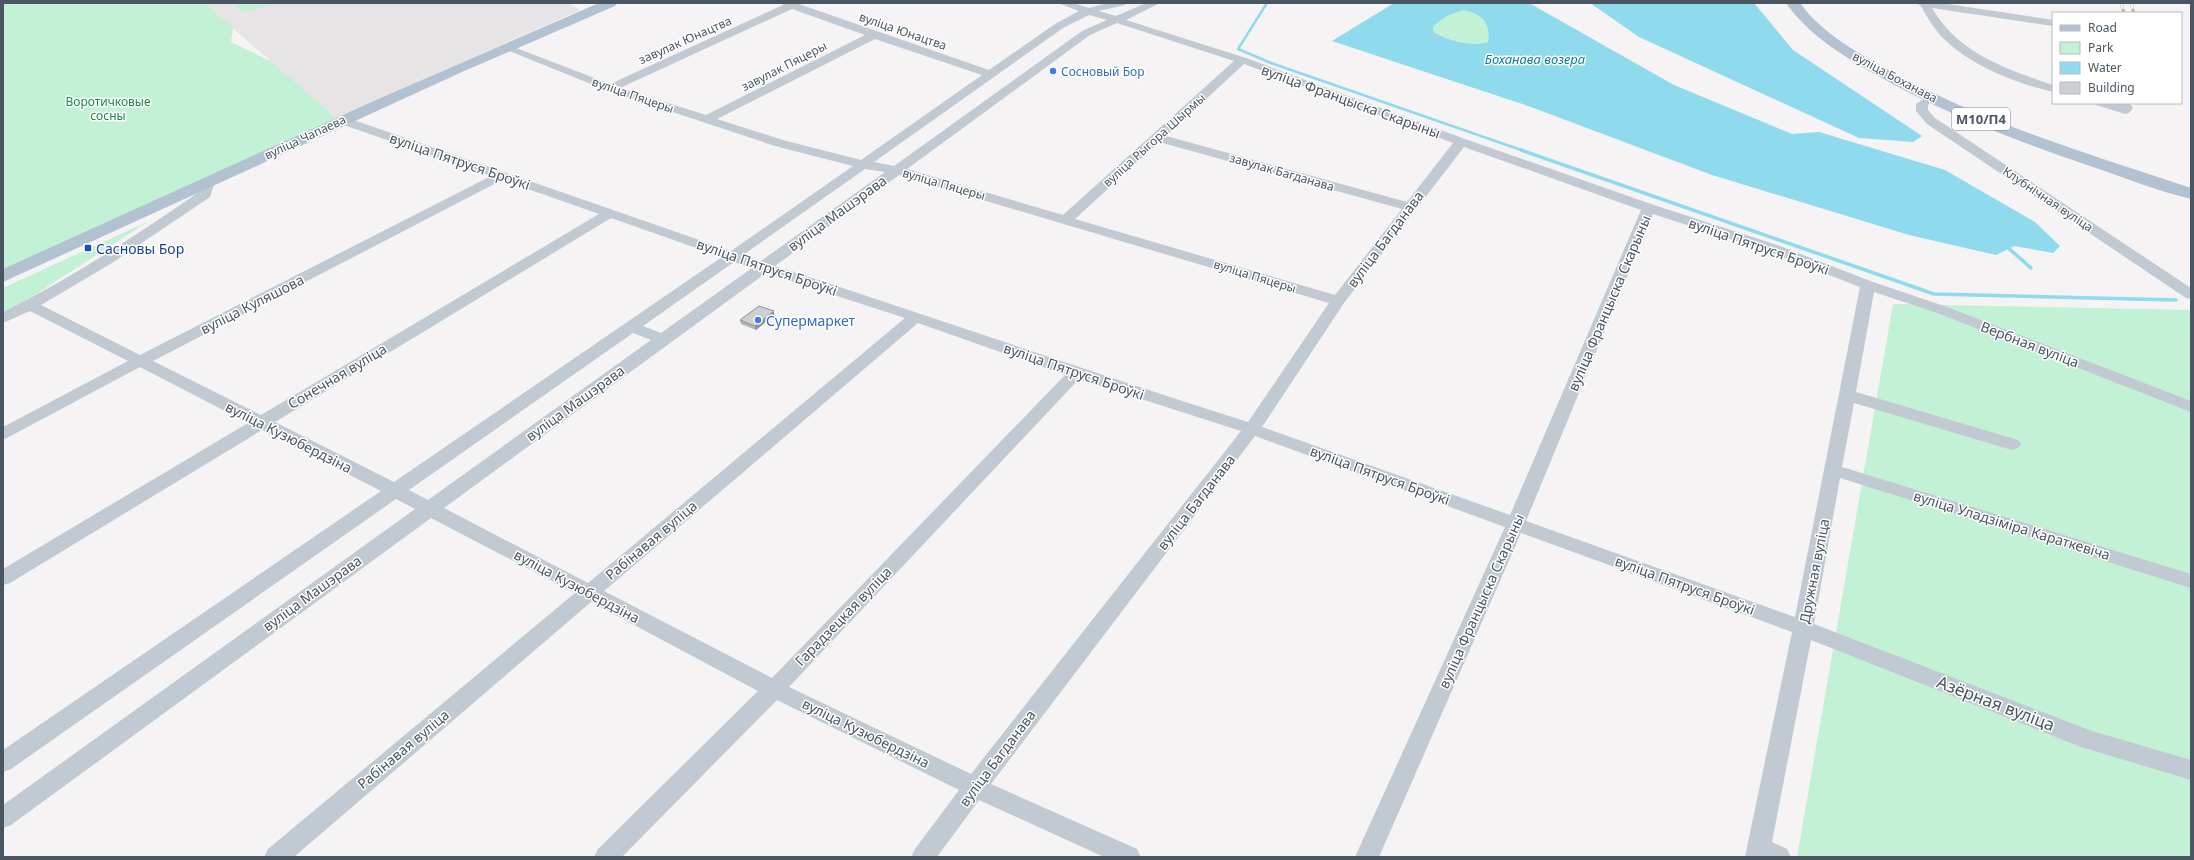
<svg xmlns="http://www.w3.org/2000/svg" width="2194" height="860" viewBox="0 0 2194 860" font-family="'Noto Sans',sans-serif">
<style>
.education{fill:#e6e4e5}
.green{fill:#c3f1d5}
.water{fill:#90daee;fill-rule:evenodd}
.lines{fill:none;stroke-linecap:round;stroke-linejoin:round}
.stream-far1{stroke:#90daee;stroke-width:2.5}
.stream{stroke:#90daee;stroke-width:3.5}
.minor{fill:#c1cad2;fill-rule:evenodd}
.major{fill:#b3c2d1;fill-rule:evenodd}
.rail-casing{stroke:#b5b8bd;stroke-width:3}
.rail{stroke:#fff;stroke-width:2;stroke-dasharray:6;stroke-linecap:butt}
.wall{fill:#b0b2b7}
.shaded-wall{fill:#909195}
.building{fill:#cdcfd5;stroke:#909195}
.shop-dot{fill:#3f7fe0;stroke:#fff;stroke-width:1.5}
.transit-dot{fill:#1a4fb4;stroke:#fff;stroke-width:1.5}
.labels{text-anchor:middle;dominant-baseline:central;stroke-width:3;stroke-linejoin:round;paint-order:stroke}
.far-street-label{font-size:12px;fill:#4a5661;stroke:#fff}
.far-shop-label{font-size:12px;fill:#366cbe;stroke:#fff;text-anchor:start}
.far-park-label{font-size:12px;fill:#17864f;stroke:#fff}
.far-water-label{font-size:13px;font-style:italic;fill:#0c7c9b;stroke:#fff}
.shield{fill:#fff;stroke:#808990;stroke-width:1}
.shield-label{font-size:13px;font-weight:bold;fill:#4a5661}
.street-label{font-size:14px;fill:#4a5661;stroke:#fff}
.transit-label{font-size:14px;fill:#164399;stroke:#fff;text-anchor:start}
.shop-label{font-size:14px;fill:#366cbe;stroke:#fff;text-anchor:start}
.near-street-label{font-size:17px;fill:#4a5661;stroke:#fff}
</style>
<rect width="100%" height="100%" fill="#f5f3f3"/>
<!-- education -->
<polygon class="education" points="204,3 568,3 580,10 336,118"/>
<!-- green -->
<g class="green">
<polygon points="3,3 205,3 233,28 231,42 272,62 336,118 3,270"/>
<polygon points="232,3 277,3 243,12"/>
<path d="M1464 10C1483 15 1491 22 1488 42 1472 47 1446 41 1433 31V27C1442 18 1452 13 1464 10Z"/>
<polygon points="149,221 27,300 3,312 3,288"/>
<polygon points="1893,304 2191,310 2191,857 1797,857"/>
</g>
<!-- water -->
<g class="water">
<path d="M1394 3H1529L1674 85 1792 134 1819 132 1945 170 2035 222 2060 246 2053 253 2014 246 1996 255 1909 235 1712 175 1531 107 1332 41ZM1464 10C1482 14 1491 23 1488 42 1472 47 1446 41 1433 31V27C1442 18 1452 13 1464 10Z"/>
<polygon points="1590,3 1754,3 1793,50 1922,136 1913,142 1859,138 1639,37"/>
</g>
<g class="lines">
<!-- stream-far1 -->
<polyline class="stream-far1" points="1267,3 1238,49 1271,63 1524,151"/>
<!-- stream -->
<g class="stream">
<polyline points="1521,150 1934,294 2176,300"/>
<polyline points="2006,246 2031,268"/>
</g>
<!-- minor -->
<g class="minor">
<path d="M781 3H796L989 70 1055 24 1079 11 1058 3H1073L1089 8 1108 3H1126L1125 5 1099 11 1116 16 1146 3H1160L1126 20 1246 58 1465 139 1654 205 1780 246 1873 282 1947 307 2191 401V412L1937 313 1874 292 1856 392 2018 440 2021 444 2018 448 2012 450 1854 403 1842 467 2191 574V588L1840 478 1814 624 2092 731 2191 760V780L2081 747 1811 640 1772 842 1787 849 1791 857H1745L1792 632 1521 533 1379 857H1355L1505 527 1255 436 991 784 1137 849 1141 857H1104L979 800 937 857H911L915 849 959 790 777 700 622 857H594L598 849 758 691 591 602 294 857H264L268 849 575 593 431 518 11 825 3 828V805L415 509 396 499 11 769 3 772V750L381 491 262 430 10 583 3 585V569L248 423 140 367 3 440V427L128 361 30 311 3 323V312C72 278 135 236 199 192L202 181H212L214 184 210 197 112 263 41 305 140 355 491 176 338 123 336 120 342 116 731 251 853 166 775 146 606 90 502 48 507 45 511 46 610 84 783 5ZM792 9 865 35 706 115 620 88ZM1089 15 1107 20 1082 31 894 166 874 162 1063 28ZM1117 23 1234 61 1063 215 907 169 1090 35ZM875 39 982 75 861 160 783 140 717 119ZM1244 64 1453 143 1407 202 1166 136ZM1159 142 1402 209 1335 295 1075 219ZM1464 147 1641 210 1510 515 1262 427 1344 303ZM865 169 885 172 761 261 743 255ZM899 175 1329 303 1248 422C1090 372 933 317 775 266ZM502 180 599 214 261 415 153 361ZM1653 214 1770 252 1860 287 1795 617 1526 521ZM611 218 722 257 394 482 275 422ZM734 262 752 268 661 333 643 326ZM766 273 905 318 588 583 444 508ZM918 323 1065 375 772 678 604 591ZM633 333 651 340 428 500 409 490ZM1079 379 1241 431 971 774 789 687Z"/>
<path d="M1916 3H1941L2053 20V26L1932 8C1958 53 2006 69 2053 85V92C2015 83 1972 66 1944 39 1934 29 1927 17 1921 6Z"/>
<polygon points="1930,95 1936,98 1928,105 1928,110 1935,118 2191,288 2191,299 2186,298 1927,124 1916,111 1916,104"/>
<polygon points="2094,103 2129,103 2133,108 2129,113 2125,114 2096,105"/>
</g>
<!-- major -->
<g class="major">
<polygon points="599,3 617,3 615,6 462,72 3,282 3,269 376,100"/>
<path d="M1786 3H1800C1821 32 1853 50 1883 67 1980 122 2086 153 2191 188V199C2158 191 2125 178 2093 167 2017 141 1942 113 1873 73 1840 54 1808 34 1786 3Z"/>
</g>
<!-- rail casing -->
<g class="rail-casing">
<g id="rail">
<polyline points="2121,3 2124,13"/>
<polyline points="2131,3 2134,13"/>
</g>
</g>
<!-- rail -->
<use href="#rail" class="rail"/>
</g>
<!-- wall -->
<polygon class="wall" points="774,315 756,330 741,324 740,320"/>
<!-- shaded-wall -->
<polygon class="shaded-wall" points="774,311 774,315 756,330 755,326"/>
<!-- building -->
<polygon class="building" points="759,306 774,311 755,326 740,320"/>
<!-- markers -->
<g class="shop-dot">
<circle cx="1053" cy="71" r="4"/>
<circle cx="758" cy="320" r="4"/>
</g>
<rect class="transit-dot" x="84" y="244" width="8" height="8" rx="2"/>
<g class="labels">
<!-- far-street labels -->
<g class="far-street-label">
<text transform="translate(903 31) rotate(19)">вуліца Юнацтва</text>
<text transform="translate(685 40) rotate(-24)">завулак Юнацтва</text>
<text transform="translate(784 66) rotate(-27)">завулак Пяцеры</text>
<text transform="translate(1895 77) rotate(28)">вуліца Боханава</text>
<text transform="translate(633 95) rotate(19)">вуліца Пяцеры</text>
<text transform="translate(305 137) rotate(-25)">вуліца Чапаева</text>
<text transform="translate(1154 140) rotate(-42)">вуліца Рыгора Шырмы</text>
<text transform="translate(1282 172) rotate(16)">завулак Багданава</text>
<text transform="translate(944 184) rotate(16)">вуліца Пяцеры</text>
<text transform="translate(2048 199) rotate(34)">Клубнічная вуліца</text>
<text transform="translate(1255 276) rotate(17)">вуліца Пяцеры</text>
</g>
<!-- far-shop labels -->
<g class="far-shop-label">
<text x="1061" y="71">Сосновый Бор</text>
</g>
<!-- far-park labels -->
<g class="far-park-label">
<text x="108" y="101">Воротичковые<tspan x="108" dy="14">сосны</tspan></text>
</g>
<!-- far-water labels -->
<g class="far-water-label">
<text x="1535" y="59">Боханава возера</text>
</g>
<!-- shield labels -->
<rect class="shield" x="1952" y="108" width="58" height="22" rx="3"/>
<g class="shield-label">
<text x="1981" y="119">М10/П4</text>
</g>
<!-- street labels -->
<g class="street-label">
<text transform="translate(1351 101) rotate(20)">вуліца Францыска Скарыны</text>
<text transform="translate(460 161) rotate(19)">вуліца Пятруся Броўкі</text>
<text transform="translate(837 213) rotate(-36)">вуліца Машэрава</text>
<text transform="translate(1385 239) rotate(-53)">вуліца Багданава</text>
<text transform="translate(1759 246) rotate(19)">вуліца Пятруся Броўкі</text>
<text transform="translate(767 267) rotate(19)">вуліца Пятруся Броўкі</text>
<text transform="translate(1609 303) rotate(-67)">вуліца Францыска Скарыны</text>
<text transform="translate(252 304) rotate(-27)">вуліца Куляшова</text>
<text transform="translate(2030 344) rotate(21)">Вербная вуліца</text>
<text transform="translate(1074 371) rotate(19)">вуліца Пятруся Броўкі</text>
<text transform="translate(337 376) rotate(-31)">Сонечная вуліца</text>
<text transform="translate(575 403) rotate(-36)">вуліца Машэрава</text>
<text transform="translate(289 437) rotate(27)">вуліца Кузюбердзіна</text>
<text transform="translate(1380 475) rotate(20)">вуліца Пятруся Броўкі</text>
<text transform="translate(1196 502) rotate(-52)">вуліца Багданава</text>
<text transform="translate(2012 525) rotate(17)">вуліца Уладзіміра Караткевіча</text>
<text transform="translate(651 540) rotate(-40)">Рабінавая вуліца</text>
<text transform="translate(1814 571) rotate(-79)">Дружная вуліца</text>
<text transform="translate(1685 585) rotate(20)">вуліца Пятруся Броўкі</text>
<text transform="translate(577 586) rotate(28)">вуліца Кузюбердзіна</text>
<text transform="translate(312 593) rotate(-36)">вуліца Машэрава</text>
<text transform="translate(1481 601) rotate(-66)">вуліца Францыска Скарыны</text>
<text transform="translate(843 616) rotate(-46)">Гарадзецкая вуліца</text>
<text transform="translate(866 733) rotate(26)">вуліца Кузюбердзіна</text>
<text transform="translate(403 749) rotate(-40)">Рабінавая вуліца</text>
<text transform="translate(997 758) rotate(-53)">вуліца Багданава</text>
</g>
<!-- transit labels -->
<g class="transit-label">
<text x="96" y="248">Сасновы Бор</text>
</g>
<!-- shop labels -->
<g class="shop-label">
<text x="766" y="320">Супермаркет</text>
</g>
<!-- near-street labels -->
<g class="near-street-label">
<text transform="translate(1996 703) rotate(21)">Азёрная вуліца</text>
</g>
</g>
<!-- border -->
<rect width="2194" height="860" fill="none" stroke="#4a5661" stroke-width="8"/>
<!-- legend -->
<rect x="2052" y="12" width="130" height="92" fill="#ffffff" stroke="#b7bbc0"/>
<rect x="2060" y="25" width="20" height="6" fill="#b3c2d1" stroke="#b7bbc0"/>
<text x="2088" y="32" font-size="12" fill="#4a5661">Road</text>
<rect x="2060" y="42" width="20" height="12" fill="#c3f1d5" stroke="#b7bbc0"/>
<text x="2088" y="52" font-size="12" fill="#4a5661">Park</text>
<rect x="2060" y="62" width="20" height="12" fill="#90daee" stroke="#b7bbc0"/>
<text x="2088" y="72" font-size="12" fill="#4a5661">Water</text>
<rect x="2060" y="82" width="20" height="12" fill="#cdcfd5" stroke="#b7bbc0"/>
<text x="2088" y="92" font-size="12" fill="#4a5661">Building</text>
</svg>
